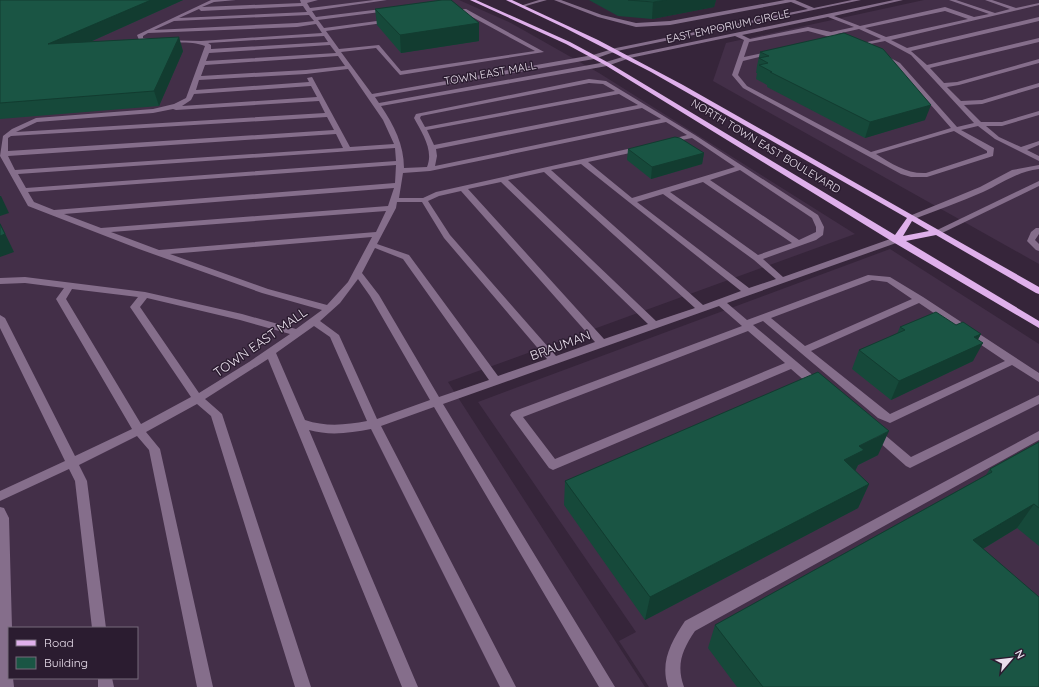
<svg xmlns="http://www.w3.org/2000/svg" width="1039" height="687" viewBox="0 0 1039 687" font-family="Quicksand,sans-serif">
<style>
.built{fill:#432f48;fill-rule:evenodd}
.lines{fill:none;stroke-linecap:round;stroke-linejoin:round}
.minor{fill:#856e8b;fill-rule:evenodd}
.major{fill:#dfb0eb;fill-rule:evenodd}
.wall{fill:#16493a}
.shaded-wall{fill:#123c30}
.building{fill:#1a5544;stroke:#123c30}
.labels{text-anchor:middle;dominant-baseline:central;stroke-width:3;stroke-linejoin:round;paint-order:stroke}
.far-street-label{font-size:11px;fill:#e9dfec;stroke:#2b1c30}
.street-label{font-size:13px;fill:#e9dfec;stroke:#2b1c30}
</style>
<rect width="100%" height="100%" fill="#36253a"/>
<!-- built -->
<g class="built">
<path d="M0 0H459L511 23 599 73 855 234 448 382 645 687H0ZM9 628H137V678H9Z"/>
<polygon points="924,0 1039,0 1039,264 713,81 726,43"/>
<polygon points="890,249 1039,344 1039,687 649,687 619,641 636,632 478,402"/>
</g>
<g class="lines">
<!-- minor -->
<g class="minor">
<path d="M211 0H236L214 2 202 7 301 3 300 0H318L307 3 310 8 374 0H387L312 11 316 17 390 8 388 11 318 20 324 28 392 19 390 22 326 31 339 49 379 45 401 71 535 51 463 12 447 13 449 10 466 9 544 52 400 75 376 48 341 52 372 94 593 55 616 48 808 9 791 2 670 25 636 27 598 17 554 0H561L602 15 636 23 670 21 785 0H795L814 8 852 0H861L617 51 594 59 375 97 379 103 606 62 629 55 894 0H903L834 16 860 26 945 7 974 17 989 14 949 0H956L995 13 1010 9 985 0H992L1016 8 1039 3V5L891 40 907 48 1039 17V21L911 51 927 65 1039 38V42L930 68 944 83 957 82 1039 59V63L959 85 947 87 961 101 982 100 1039 83V87L982 104 964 105 981 122H1002L1039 111V115L1002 126H986L999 137 1021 147 1039 141V145L1027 150 1039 156V161L995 139 978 126 961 130 994 148 993 156 927 177H911L901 174 743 88 732 75 744 40 735 36 630 58 607 66 381 106C394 125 404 145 404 168L427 167C434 150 422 133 414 118L416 114 589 79 606 81 695 135 818 215 824 227 823 235 816 240 763 259 783 277 893 238H899L900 240 899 242 727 303 747 320 868 275 890 277 923 297 1039 373V382L1012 365 890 423 878 418 763 321 753 325 822 383 823 386 822 389H814L791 369 553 470 549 468 510 415 512 412 742 326 719 306 443 404 615 687H599L434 407 381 426 516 687H500L371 429C350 433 330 436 309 430L418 687H402L268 359 205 399 222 414 311 687H295L211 416 197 404 146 432 160 449 213 687H197L149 450 137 436 79 465 87 481 106 628H92L75 481 69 469 0 501V491L65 461 0 328V315L5 318 75 456 132 429 56 299 64 288 25 283 0 284V278L25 277 145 292 242 314 296 329 322 310 262 293 139 249 28 206 0 156 3 136 12 129 36 118 153 109 174 104 186 98 205 46C187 39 161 46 139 40L137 35ZM303 6 307 12 179 18 199 9 201 11ZM945 11 968 19 886 37 865 28ZM309 15 314 21 297 23 154 30 174 21ZM828 17 854 27 831 32 808 27 750 39 742 35ZM316 24 322 33 201 41 158 40 143 38V36L148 33 297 27ZM859 29 881 39 858 44V46L863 48 865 45 885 41 911 55 974 123 957 127 900 63 881 53 878 55 879 56 896 65 951 128 871 152 747 86 738 75 743 61 775 53 772 51 744 57 749 42 808 31 848 42 850 41V39L837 34ZM324 36 328 42 211 49V45L208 43ZM330 45 336 53 206 61 209 53ZM338 56 345 66 306 70 201 76 205 65ZM348 69 383 120 394 144 350 147 312 77 307 78 309 82 196 90 199 80 306 74ZM589 83 603 84 615 91 425 127 420 118 421 116ZM311 86 317 97 182 106 191 100 194 94ZM619 94 638 105 434 145 427 130ZM319 101 325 113 16 132 37 122 153 113 173 109 176 110ZM642 108 661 119 435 166 437 156 436 149ZM327 117 334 130 8 151V138L11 136ZM666 122 687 135 666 141V143L692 138 735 167 632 198 588 162 644 150V146H641L436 192 423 198H399L403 173 430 171ZM954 131 987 151V153L926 173C907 174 892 164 876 154ZM336 134 343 148 15 170 8 156ZM395 148 396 161 26 188 18 174ZM581 164 741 291 703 305 551 170ZM396 165 395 183 54 210 34 202 28 192ZM740 170 812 218 816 227V232L799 240 710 180ZM544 172 695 308 656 321 508 180ZM501 182 648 324 604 339 468 189ZM703 182 792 243 758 255 670 192ZM394 188 388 206 101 228 64 214ZM461 191 595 342 556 356 450 235 428 201 439 196ZM663 194 754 260 776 279 749 288 637 202ZM397 202H422L444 238 547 359 498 376 409 255 377 244 396 208ZM386 211 376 232 159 250 111 232ZM372 237 348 282 327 305 268 289 170 254ZM375 248 403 259 489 380 439 397 379 295 362 273ZM358 279 370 296 430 400 377 419 339 335 320 321 340 303ZM872 280 887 282 912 299 805 346 771 318ZM72 289 138 297 130 307 191 397 141 424 66 299ZM147 298 240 320 290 334 249 362 199 393 140 307ZM919 303 1005 361 890 414 811 351ZM314 326 330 337 367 421C346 425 326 427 305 420L276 353ZM748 331 785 363 555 459 523 417Z"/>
<polygon points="539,0 547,0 522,7 520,6"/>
<path d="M1039 165V169C1016 172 1003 183 983 192 960 202 937 210 914 219H908L907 217 980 187 1012 170Z"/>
<polygon points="1039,181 1039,186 940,234 937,235 933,232"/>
<polygon points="1036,228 1039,228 1039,234 1035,240 1039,244 1039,251 1036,250 1027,241 1031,232"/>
<polygon points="1039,395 1039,404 910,468 906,466 869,433 871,430 879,430 911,457"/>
<path d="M1039 431V440L695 631C682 650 676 665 684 687H668C660 662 671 642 685 621Z"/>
<polygon points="0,507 4,508 9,518 12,628 9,628 9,678 13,678 14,687 0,687"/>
<polygon points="98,678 112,678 114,687 98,687"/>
</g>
<!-- major -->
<path class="major" d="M470 0H476L570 42 609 63 895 235 907 218 651 72 565 28 506 0H512L598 40 683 85 1039 287V294L1036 293 936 235 906 241 1039 321V328L893 242 605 65 566 44ZM912 221 929 231 903 236Z"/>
</g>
<!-- wall -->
<g class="wall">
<polygon points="0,0 183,0 90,42 183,51 159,106 0,119"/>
<polygon points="589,0 716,0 714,7 652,19 618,16"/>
<polygon points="375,9 479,23 479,41 401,53 377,25"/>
<polygon points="760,52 925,120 865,138 767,87 767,85 756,79 757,73 756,73 757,66"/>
<polygon points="628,149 704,153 702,164 651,179 627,160"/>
<polygon points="956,325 981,334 978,339 973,361 891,400 852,369 859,350 897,334 900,327"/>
<polygon points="1039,442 1039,546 1017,528 983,549 1039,687 737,687 708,648 715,625 986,475 990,469"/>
<polygon points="878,455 858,465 855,471 869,484 858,508 645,620 564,505 565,481"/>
</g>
<!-- shaded-wall -->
<g class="shaded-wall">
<polygon points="151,0 183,0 54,58 48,44"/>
<polygon points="667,0 716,0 714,7 652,19 653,2"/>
<polygon points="479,23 479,41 401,53 400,35"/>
<polygon points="179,37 183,51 159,106 154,91"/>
<polygon points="931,105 925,120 865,138 870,122"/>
<polygon points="704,153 702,164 651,179 652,167"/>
<polygon points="0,196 1,196 9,213 0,216"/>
<polygon points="0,223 14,252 0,257"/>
<polygon points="981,334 974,347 983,343 973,361 891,400 899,381 974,337"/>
<polygon points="889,431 878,455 858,465 853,475 844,460 859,446"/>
<polygon points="869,484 858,508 645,620 650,597"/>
<polygon points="1034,504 1017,528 958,564 973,540"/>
</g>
<!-- building -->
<g class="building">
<polygon points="0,0 151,0 48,44 179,37 154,91 0,103"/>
<polygon points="442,0 451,0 479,23 400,35 375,9"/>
<polygon points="628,0 667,0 653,2"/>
<polygon points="844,33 883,49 931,105 870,122 770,72 772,72 759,65 768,63 759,58 769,56 760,52"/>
<polygon points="675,137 680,138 704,153 652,167 628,149"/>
<polygon points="0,224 5,234 0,236"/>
<polygon points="936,312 956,325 963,322 981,334 974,337 983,343 899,381 859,350 905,330 900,327"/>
<polygon points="818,372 889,431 859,446 864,450 844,460 869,484 650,597 565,481"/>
<polygon points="1039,442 1039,508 1034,504 973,540 1039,597 1039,687 763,687 715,625 992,472 990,469"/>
</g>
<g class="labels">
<!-- far-street labels -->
<g class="far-street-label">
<text transform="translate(728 26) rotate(-12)">EAST EMPORIUM CIRCLE</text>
<text transform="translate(490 73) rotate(-10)">TOWN EAST MALL</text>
<text transform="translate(766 146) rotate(31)">NORTH TOWN EAST BOULEVARD</text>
</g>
<!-- street labels -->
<g class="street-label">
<text transform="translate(260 342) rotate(-35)">TOWN EAST MALL</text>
<text transform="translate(560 345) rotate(-20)">BRAUMAN</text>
</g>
</g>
<!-- legend -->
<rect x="8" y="627" width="130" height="52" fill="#2b1c30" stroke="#776a7b"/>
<rect x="16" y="640" width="20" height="6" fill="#dfb0eb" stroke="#776a7b"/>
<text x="44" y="647" font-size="12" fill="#e9dfec">Road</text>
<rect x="16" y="657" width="20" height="12" fill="#1a5544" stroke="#776a7b"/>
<text x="44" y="667" font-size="12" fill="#e9dfec">Building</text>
<!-- north arrow -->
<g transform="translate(1011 659) rotate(62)" stroke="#2b1c30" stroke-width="3" paint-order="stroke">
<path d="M0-3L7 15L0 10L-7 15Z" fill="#e9dfec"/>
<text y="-6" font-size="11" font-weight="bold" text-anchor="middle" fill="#e9dfec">N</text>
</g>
</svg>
